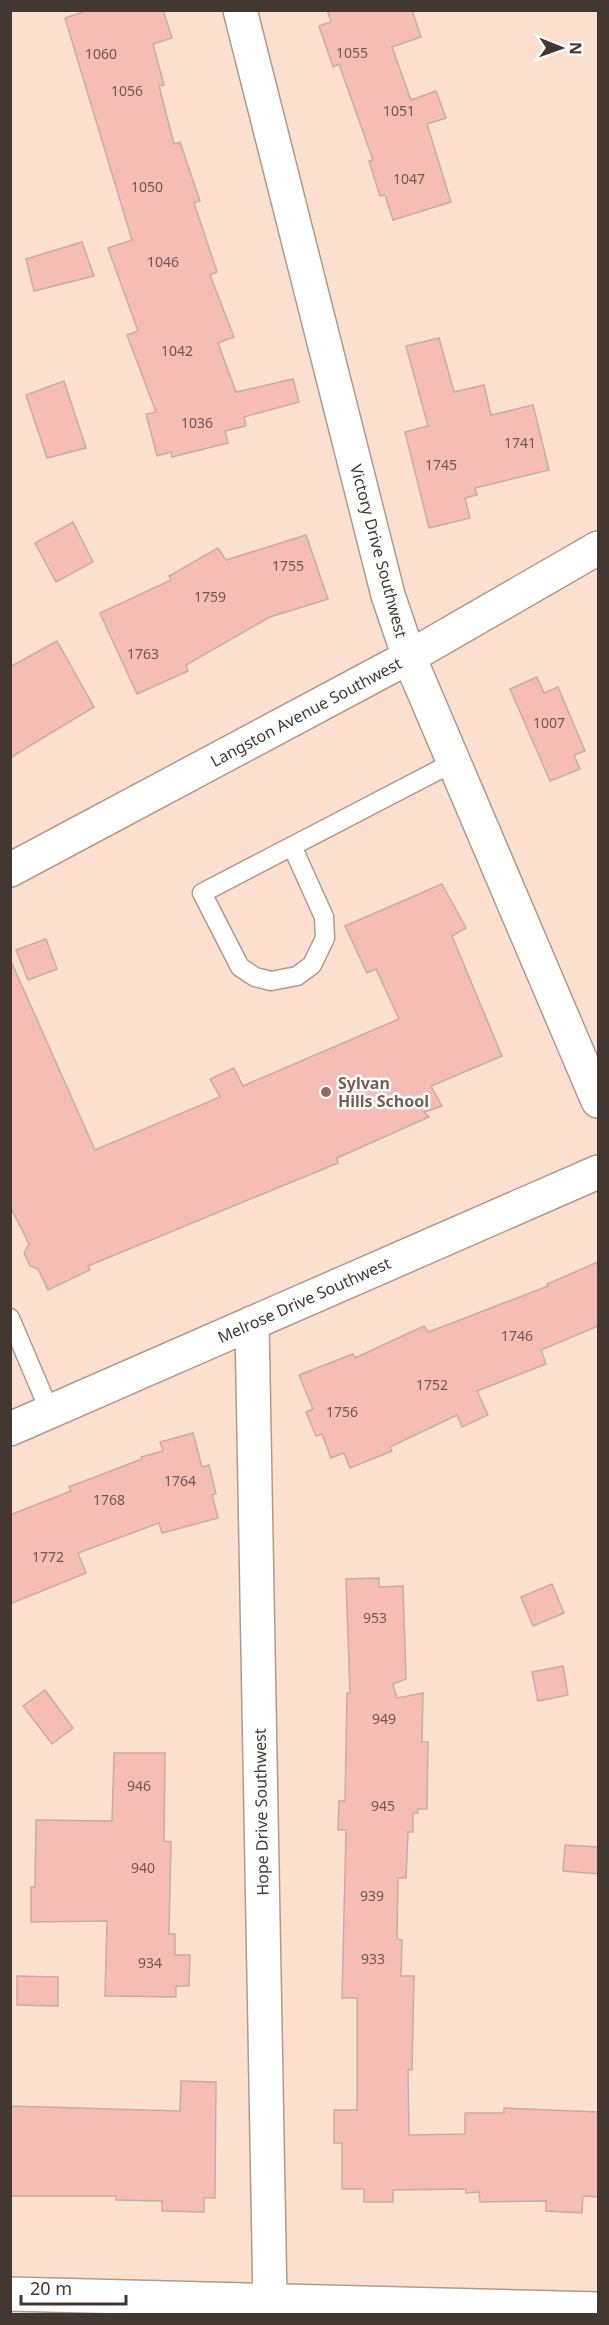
<svg xmlns="http://www.w3.org/2000/svg" width="609" height="2325" viewBox="0 0 609 2325" font-family="'Noto Sans',sans-serif">
<style>
.building{fill:#f6bcb6;stroke:#cbaba7;stroke-width:1.5}
.lines{fill:none;stroke-linecap:round;stroke-linejoin:round}
.service-casing{stroke:#b39989;stroke-width:21}
.minor-casing{stroke:#b39989;stroke-width:36}
.secondary-casing{stroke:#b39989;stroke-width:36}
.service{stroke:#fff;stroke-width:18}
.minor{stroke:#fff;stroke-width:33}
.secondary{stroke:#fff;stroke-width:33}
.education-dot{fill:#8d6e63;stroke:#fff;stroke-width:2}
.labels{text-anchor:middle;dominant-baseline:central;stroke-width:5;stroke-linejoin:round;paint-order:stroke}
.number-label{font-size:14px;fill:#705952}
.street-label{font-size:16px;fill:#433831;stroke:#fff}
.education-label{font-size:16px;font-weight:bold;fill:#785e54;stroke:#fff;text-anchor:start}
</style>
<rect width="100%" height="100%" fill="#fce0cf"/>
<!-- building -->
<g class="building">
<polygon points="89,10 163,10 172,38 153,44 164,85 159,86 174,144 180,142 200,201 194,203 217,272 210,275 234,337 218,343 236,392 293,379 299,402 244,417 246,426 225,431 228,443 172,457 171,452 157,456 146,414 156,412 127,335 138,331 108,248 132,240 65,18"/>
<polygon points="327,10 412,10 421,37 392,47 411,100 436,91 446,118 427,124 451,202 393,220 385,195 380,196 369,161 373,160 339,64 333,67 319,26 331,22"/>
<polygon points="82,242 94,276 34,291 26,259"/>
<polygon points="439,338 454,392 484,385 491,415 533,405 549,470 475,488 477,495 465,498 470,518 429,528 405,432 428,426 406,346"/>
<polygon points="64,381 86,448 47,458 26,395"/>
<polygon points="73,522 93,562 56,582 35,543"/>
<polygon points="306,535 328,599 270,617 186,665 188,671 137,694 100,613 171,580 169,576 218,548 226,560"/>
<polygon points="57,641 94,707 10,758 10,667"/>
<polygon points="537,677 544,693 558,687 585,751 574,755 580,769 550,781 510,689"/>
<polygon points="442,884 466,928 452,936 502,1056 431,1086 442,1106 424,1112 429,1117 337,1158 338,1163 88,1266 90,1270 48,1290 38,1269 30,1266 24,1253 29,1244 10,1206 10,959 95,1150 220,1097 210,1079 234,1068 243,1086 399,1019 376,969 367,973 345,926"/>
<polygon points="46,939 57,969 28,980 16,950"/>
<polygon points="598,1262 598,1326 541,1350 546,1364 477,1391 488,1415 462,1427 457,1415 390,1447 392,1451 350,1468 344,1453 331,1458 322,1434 316,1436 306,1412 313,1409 299,1375 353,1354 355,1358 424,1326 428,1332 447,1325 548,1286 547,1284"/>
<polygon points="193,1433 202,1467 209,1465 216,1494 212,1495 218,1518 162,1533 159,1523 78,1553 86,1573 10,1604 10,1515 71,1491 69,1487 142,1459 141,1457 163,1451 160,1442"/>
<polygon points="379,1578 379,1587 403,1586 406,1679 393,1684 397,1698 423,1693 422,1742 428,1742 427,1809 418,1809 418,1813 413,1813 413,1832 408,1832 406,1878 398,1878 397,1939 402,1940 401,1976 414,1976 412,2070 408,2070 409,2135 465,2134 465,2113 504,2113 504,2108 598,2112 598,2197 583,2196 582,2213 546,2211 546,2201 480,2202 479,2192 466,2193 466,2189 393,2190 393,2202 364,2202 364,2189 342,2189 342,2143 334,2143 334,2110 357,2110 357,1998 342,1998 346,1830 338,1830 339,1801 345,1801 347,1693 350,1693 346,1579"/>
<polygon points="552,1584 564,1613 533,1626 521,1597"/>
<polygon points="563,1666 568,1695 538,1701 532,1672"/>
<polygon points="45,1690 73,1728 52,1744 23,1706"/>
<polygon points="114,1753 165,1753 164,1841 171,1842 169,1934 175,1934 175,1955 190,1955 189,1986 176,1986 176,1997 105,1996 107,1921 31,1922 31,1887 35,1887 36,1820 112,1821"/>
<polygon points="565,1845 598,1847 598,1874 563,1871"/>
<polygon points="17,1976 58,1977 58,2006 17,2005"/>
<polygon points="181,2081 216,2082 215,2198 204,2198 204,2212 162,2211 162,2201 116,2200 116,2196 10,2196 10,2106 180,2111"/>
</g>
<g class="lines">
<!-- service casing -->
<g class="service-casing">
<g id="service">
<polyline points="292,846 324,917 325,938 312,965 297,976 271,981 255,977 240,967 202,893 454,762"/>
<polyline points="10,1318 50,1412"/>
</g>
</g>
<!-- minor casing -->
<g class="minor-casing">
<g id="minor">
<polyline points="240,10 388,595 409,657 598,1101"/>
<polyline points="10,870 409,657 598,548"/>
<polyline points="252,1323 270,2301"/>
<polyline points="10,1429 598,1172"/>
</g>
</g>
<!-- secondary casing -->
<g class="secondary-casing">
<polyline id="secondary" points="10,2294 598,2309"/>
</g>
<!-- service -->
<use href="#service" class="service"/>
<!-- minor -->
<use href="#minor" class="minor"/>
<!-- secondary -->
<use href="#secondary" class="secondary"/>
</g>
<!-- markers -->
<circle class="education-dot" cx="326" cy="1092" r="6"/>
<g class="labels">
<!-- number labels -->
<g class="number-label">
<text x="352" y="52">1055</text>
<text x="101" y="53">1060</text>
<text x="127" y="90">1056</text>
<text x="399" y="110">1051</text>
<text x="409" y="178">1047</text>
<text x="147" y="186">1050</text>
<text x="163" y="261">1046</text>
<text x="177" y="350">1042</text>
<text x="197" y="422">1036</text>
<text x="520" y="442">1741</text>
<text x="441" y="464">1745</text>
<text x="288" y="565">1755</text>
<text x="210" y="596">1759</text>
<text x="143" y="653">1763</text>
<text x="549" y="722">1007</text>
<text x="517" y="1335">1746</text>
<text x="432" y="1384">1752</text>
<text x="342" y="1411">1756</text>
<text x="180" y="1480">1764</text>
<text x="109" y="1499">1768</text>
<text x="48" y="1556">1772</text>
<text x="375" y="1617">953</text>
<text x="384" y="1718">949</text>
<text x="139" y="1785">946</text>
<text x="383" y="1805">945</text>
<text x="143" y="1867">940</text>
<text x="372" y="1895">939</text>
<text x="373" y="1958">933</text>
<text x="150" y="1962">934</text>
</g>
<!-- street labels -->
<g class="street-label">
<text transform="translate(379 551) rotate(75)">Victory Drive Southwest</text>
<text transform="translate(306 712) rotate(-28)">Langston Avenue Southwest</text>
<text transform="translate(304 1300) rotate(-24)">Melrose Drive Southwest</text>
<text transform="translate(261 1812) rotate(-91)">Hope Drive Southwest</text>
</g>
<!-- education labels -->
<g class="education-label">
<text x="338" y="1083">Sylvan<tspan x="338" dy="18">Hills School</tspan></text>
</g>
</g>
<!-- border -->
<rect width="609" height="2325" fill="none" stroke="#433831" stroke-width="24"/>
<!-- north arrow -->
<g transform="translate(561 48) rotate(91)" stroke="#ffffff" stroke-width="4.5" paint-order="stroke">
<path d="M0-4.5L10 22L0 15L-10 22Z" fill="#433831"/>
<text y="-9" font-size="16" font-weight="bold" text-anchor="middle" fill="#433831">N</text>
</g>
<!-- scale -->
<path d="M21 2295v9h105v-9" fill="none" stroke="#433831" stroke-width="3"/>
<text x="30" y="2295" font-size="18" fill="#433831" stroke="#ffffff" stroke-width="4.5" paint-order="stroke">20 m</text>
</svg>
